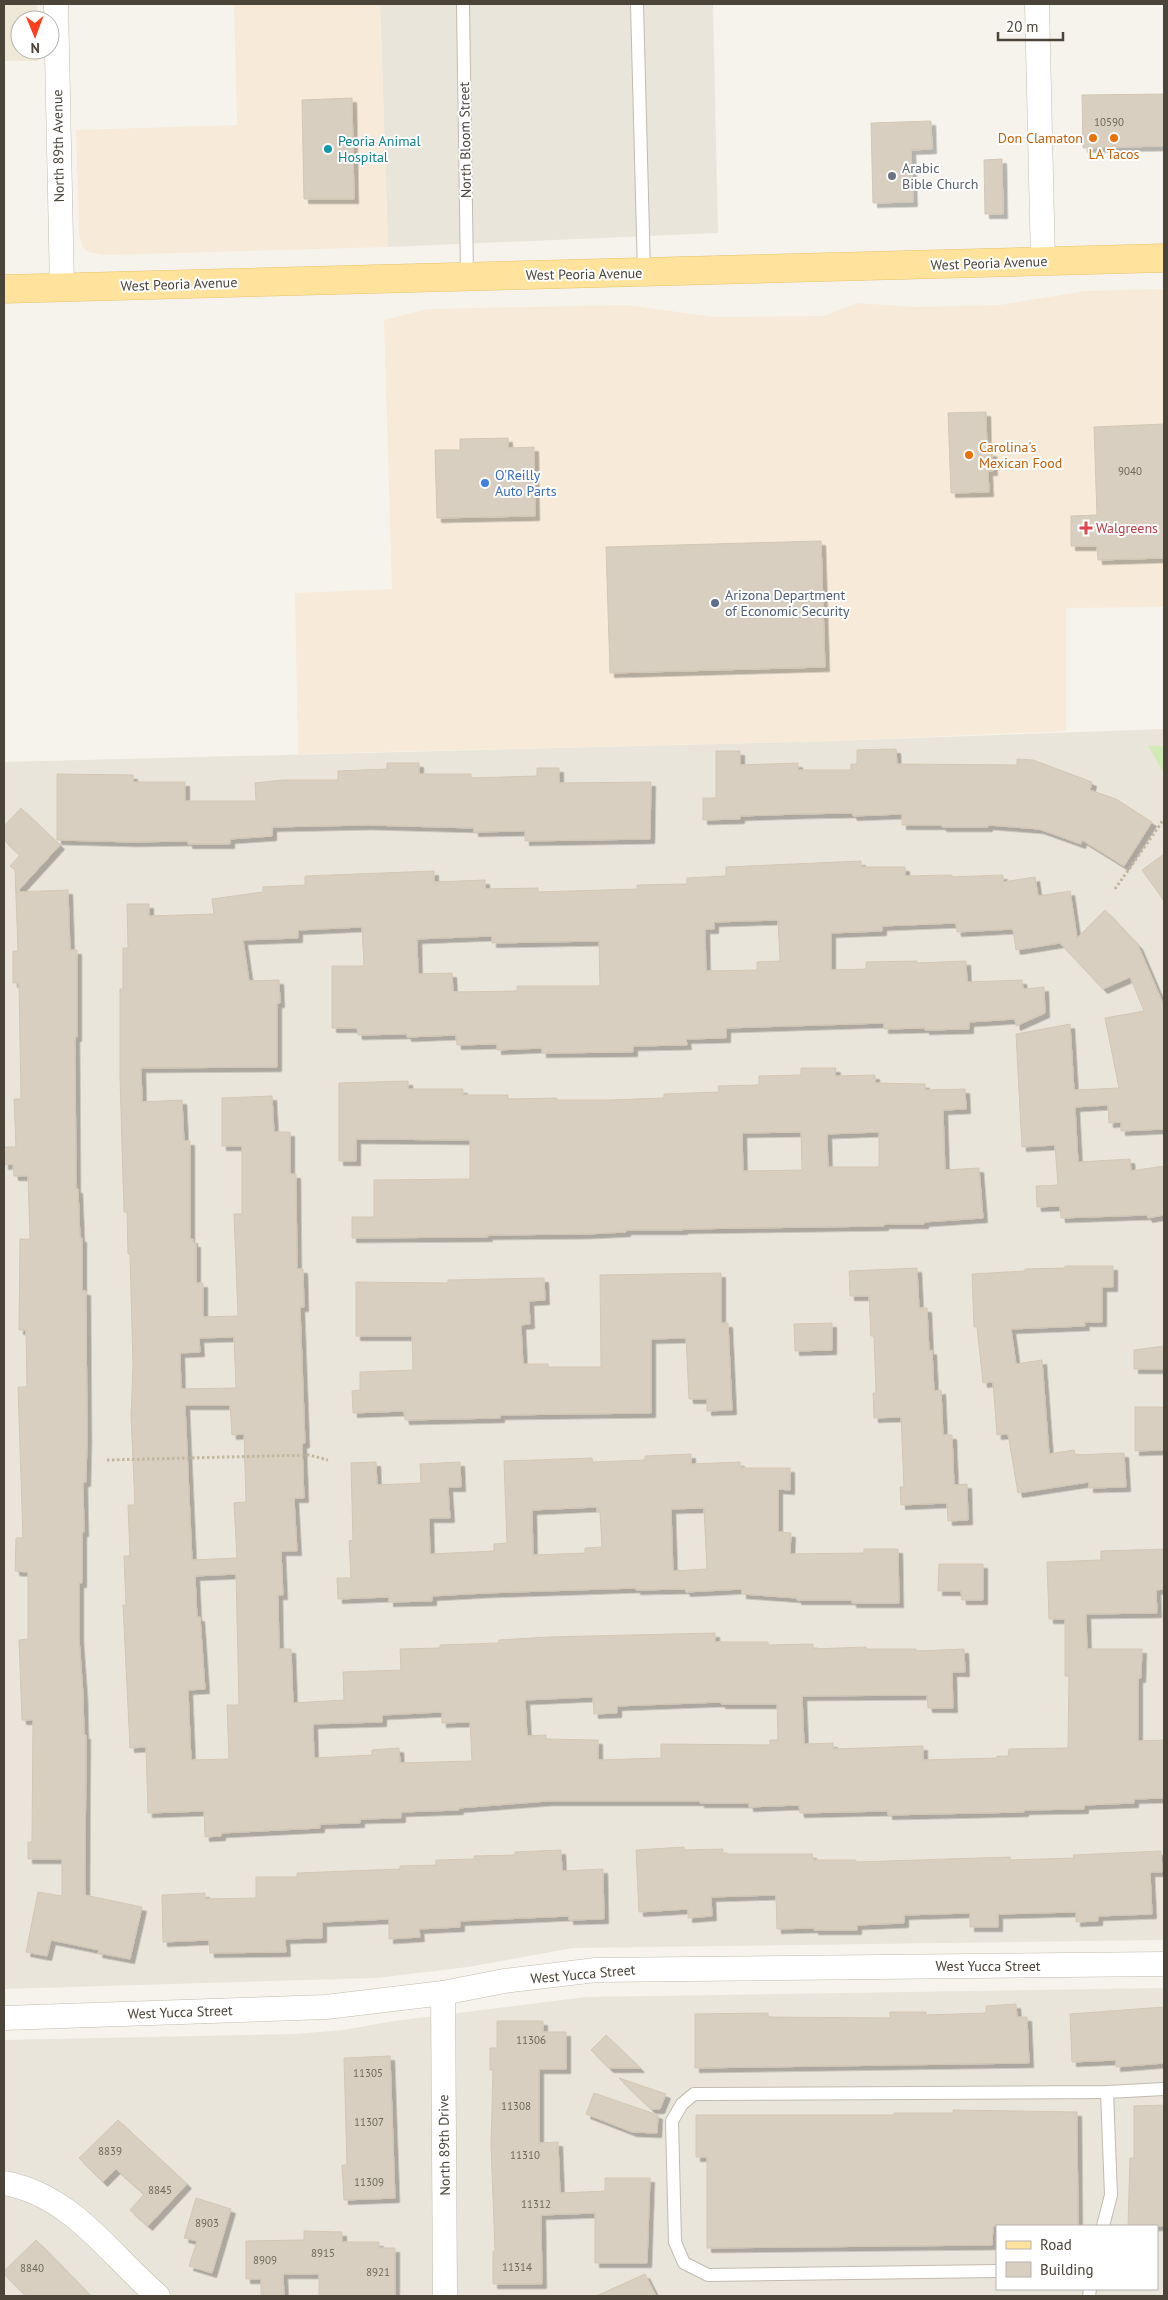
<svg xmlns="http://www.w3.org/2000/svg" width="1168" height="2300" viewBox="0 0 1168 2300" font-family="'PT Sans',sans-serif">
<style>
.residential{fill:#eae5da;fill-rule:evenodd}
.commercial{fill:#f7ead8}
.education{fill:#efe8d6}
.green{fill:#d2eab5}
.building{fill:#d8cfc1;stroke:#d3c7b4;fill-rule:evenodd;filter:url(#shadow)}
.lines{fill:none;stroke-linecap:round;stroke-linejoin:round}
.lane-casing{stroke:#c2bbae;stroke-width:14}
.street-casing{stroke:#c2bbae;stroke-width:25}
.primary-casing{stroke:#e6c16a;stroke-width:29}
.path{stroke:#c4b79f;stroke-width:3;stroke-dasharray:2.5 2.5;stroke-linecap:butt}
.lane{stroke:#fff;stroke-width:12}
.street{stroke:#fff;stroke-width:24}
.primary{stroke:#ffe39c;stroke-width:28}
.food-dot{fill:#e8710a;stroke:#fff;stroke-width:2}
.culture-dot{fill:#0f9aa8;stroke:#fff;stroke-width:2}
.worship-dot{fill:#6b7280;stroke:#fff;stroke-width:2}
.shop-dot{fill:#3f7fe0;stroke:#fff;stroke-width:2}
.health-dot{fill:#e0444e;stroke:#fff;stroke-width:2}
.service-dot{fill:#5c6f8a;stroke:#fff;stroke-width:2}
.labels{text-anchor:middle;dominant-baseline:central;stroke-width:4;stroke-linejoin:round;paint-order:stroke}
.number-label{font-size:11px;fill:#6e675b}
.food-label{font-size:14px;fill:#c56008;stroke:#fff;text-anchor:end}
.street-label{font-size:14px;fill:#4b4439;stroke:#fff}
.culture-label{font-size:14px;fill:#0d838f;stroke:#fff;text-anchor:start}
.worship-label{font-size:14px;fill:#5b616d;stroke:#fff;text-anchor:start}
.shop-label{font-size:14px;fill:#366cbe;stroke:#fff;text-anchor:start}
.health-label{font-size:14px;fill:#be3a42;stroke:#fff;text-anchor:start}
.service-label{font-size:14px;fill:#4e5e75;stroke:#fff;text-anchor:start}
</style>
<defs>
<filter id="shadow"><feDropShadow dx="4.5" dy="4.5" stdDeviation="0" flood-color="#0004"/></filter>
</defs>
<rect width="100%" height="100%" fill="#f6f3ec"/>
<!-- residential -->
<g class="residential">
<polygon points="380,4 713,4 718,233 388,247"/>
<polygon points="1164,729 1164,1940 573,1948 468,1967 376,1978 4,1989 4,762 831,741"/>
<path d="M1164 1988V2296H4V2040L295 2034 343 2030 394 2021 586 1997ZM997 2226H1157V2289H997Z"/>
</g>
<!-- commercial -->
<g class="commercial">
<polygon points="234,4 380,4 388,247 104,255 88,252 82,246 79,237 76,130 237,125"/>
<polygon points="1164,289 1164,607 1066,608 1066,731 831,741 298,754 295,593 392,589 384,320 428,309 626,305 714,317 823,316 857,303 915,307 999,305 1085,291"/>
</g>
<!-- education -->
<polygon class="education" points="4,4 37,4 37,20 20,20 20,50 38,50 38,61 4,61"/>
<!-- green -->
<polygon class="green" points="1148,746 1164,746 1164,773"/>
<!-- building -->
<g class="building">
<polygon points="1164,94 1164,146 1083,148 1082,95"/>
<polygon points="352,98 354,199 304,199 302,100"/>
<polygon points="931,121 932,149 911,150 913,202 873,203 871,123"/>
<polygon points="1002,159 1003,214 985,214 984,160"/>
<polygon points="986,412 987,452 992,452 993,471 988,471 989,492 951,493 948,413"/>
<polygon points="1164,424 1164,558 1098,560 1097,546 1071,546 1071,516 1097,515 1094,427"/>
<polygon points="508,438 508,448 534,447 535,516 437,518 435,450 460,450 460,439"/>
<polygon points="821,541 825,667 610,673 606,547"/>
<polygon points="896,749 897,764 1017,765 1017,759 1033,760 1092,782 1090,790 1116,799 1152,822 1124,866 1082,840 1081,844 1039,829 988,825 988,827 942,827 942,825 902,825 902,814 853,816 852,813 799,814 740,816 740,819 703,820 703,798 716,798 716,751 740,751 740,765 798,763 798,770 851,770 851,764 857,764 857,750"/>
<polygon points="387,763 419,763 419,774 471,774 471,778 537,776 537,768 559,768 559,783 651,782 650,839 525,841 525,831 474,832 474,828 367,825 272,827 272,836 230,839 230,844 188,844 188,841 133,842 57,840 57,774 133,775 133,782 185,782 185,801 256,801 255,783 283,780 338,780 338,771 387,769"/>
<polygon points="21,808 60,845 17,892 68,890 70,950 77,950 77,1037 75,1037 76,1189 78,1189 80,1238 82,1238 82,1291 86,1291 87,1438 86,1482 83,1482 84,1532 82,1532 82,1583 79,1583 79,1638 83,1694 84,1735 86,1735 85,1895 142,1907 130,1959 98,1953 99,1950 51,1940 47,1956 26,1952 38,1892 62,1896 62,1859 28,1859 28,1842 32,1842 33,1720 22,1720 19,1640 28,1639 28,1572 15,1571 16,1538 23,1538 18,1387 27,1387 26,1330 19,1330 20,1239 30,1239 28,1176 14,1176 13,1164 4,1165 4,1147 16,1147 14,1099 21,1099 19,983 13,983 13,951 18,951 15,870 10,866 20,855 4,840 4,826"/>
<polygon points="1164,854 1164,901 1142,870"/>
<path d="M861 861V867H905V876L952 875V877L1003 875V882L1035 877 1038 896 1070 891 1077 938 1105 910 1138 945 1164 1006V1129L1121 1131V1122L1109 1123 1108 1105 1075 1107 1078 1162 1130 1159 1131 1171 1164 1166V1215L1148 1218 1147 1215 1061 1218 1060 1206 1037 1207 1036 1186 1058 1185 1055 1145 1022 1147 1016 1034 1070 1024 1074 1090 1119 1088 1105 1018 1144 1011 1130 977 1103 989 1060 943 1016 950 1013 929 957 932 956 923 882 926V931L831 933V970L866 969V962L917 961V963L966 961 967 982 1022 980 1023 989 1044 987 1045 1013 1016 1026 1015 1019 969 1022V1029L925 1030V1028L884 1029V1023L726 1028V1038L686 1039 687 1045 633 1046V1052L542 1053V1048L497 1050V1044L457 1045 456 1035 407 1037V1034L358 1035 357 1028H332V966H364L362 927 298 930V938L243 940 249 981 279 980 280 1003H277V1067L141 1068 142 1102 182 1100 184 1141H190V1239H193V1243H196V1283H203V1317L238 1316 234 1214H242V1146H222V1098L272 1096 274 1132H290V1174H296L297 1269H303L304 1307H300L305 1443 302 1444 304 1498H294L297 1551H281L283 1595H278L279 1649H291L293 1703 344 1700 343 1672 401 1670 400 1649 440 1648V1645L499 1643V1640L549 1637 715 1633V1642H768V1645L813 1644V1649L866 1647V1649H916V1651L964 1649 965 1672H952L953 1708H928L927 1695 802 1696 804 1744 833 1743V1749L923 1746V1760L997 1758V1756H1008L1009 1749 1068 1748 1069 1676H1065V1619H1049L1047 1562 1101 1560V1551L1164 1549V1589L1156 1590 1157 1613 1086 1614 1087 1649H1142L1141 1678H1138V1741L1164 1740V1798L1134 1799V1803L1084 1805V1809L1024 1810V1812L888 1815V1811L800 1813 799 1805 749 1807V1803H700V1801H548L458 1808 459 1810 401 1812V1818L360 1819V1823L320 1824V1828L221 1833V1836L205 1837 204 1811 148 1813 146 1747 130 1748 123 1605H126L124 1556H130L128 1505H135L131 1416 133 1366 130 1254H128L127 1212H124L120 1078V989H123V948H128L127 904H149V916L214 914 212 899 263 892V887L305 885V876L434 871V882L485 880V889L538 888V892L637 889V885L687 884V878L726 876V867ZM778 920 780 961 757 962V970L706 971 705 929H714V922ZM492 936V943L599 941 600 986H517V991L453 992 452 973 418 974 417 939ZM234 1337 236 1388 181 1389 180 1353 200 1352 199 1338ZM185 1405H230L232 1435 244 1434 246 1502 234 1503 237 1558 192 1560ZM236 1574 239 1705H227L229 1759 191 1760 188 1690 205 1689 200 1617H197L195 1576ZM593 1697 594 1714 617 1713V1706L721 1702V1704H777L778 1740H770V1745L661 1744V1758L598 1760V1740L546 1739V1735L527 1736 525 1700ZM442 1712V1723L470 1722 472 1761 400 1763 399 1748 372 1750V1755L314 1758 313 1724 382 1722V1715Z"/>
<path d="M801 1068H836L835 1076 875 1075V1083L925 1084V1090L965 1089 966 1109 943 1110 945 1170 979 1168 983 1218 924 1222V1224H884V1226L683 1229V1230H626V1232L587 1234 487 1235 488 1237 352 1238V1217H374V1180L470 1179V1140L356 1139V1161H339V1083L408 1081V1089H463V1095H508V1099L557 1098V1100H609L664 1098V1094L719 1092 718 1086 759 1085V1076L801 1075ZM801 1132 802 1170 743 1171 742 1133ZM879 1132V1167H828L827 1134Z"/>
<polygon points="1065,1266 1113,1266 1113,1287 1102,1287 1102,1322 1084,1322 1085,1326 1011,1329 1016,1364 1042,1360 1049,1454 1074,1450 1075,1455 1124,1453 1126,1487 1089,1488 1089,1482 1018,1493 1008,1434 997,1435 993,1382 983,1383 977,1327 974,1327 972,1274 1025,1271 1025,1269 1065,1268"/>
<polygon points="917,1268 919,1308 927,1308 929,1351 932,1350 934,1391 941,1390 943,1435 952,1435 954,1485 967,1484 968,1520 948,1521 947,1503 901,1505 900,1487 904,1487 901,1417 874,1418 873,1393 876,1393 874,1336 871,1336 869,1296 850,1296 849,1271"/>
<polygon points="721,1273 721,1323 728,1323 732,1410 707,1411 707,1399 689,1399 686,1338 651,1339 651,1413 500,1415 500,1418 405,1420 404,1411 353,1413 352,1391 360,1390 360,1372 413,1370 412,1336 356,1336 356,1282 448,1283 448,1280 544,1278 545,1300 529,1301 530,1324 521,1325 523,1364 548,1364 548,1367 601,1367 600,1275"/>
<polygon points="832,1323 832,1350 795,1351 794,1324"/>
<polygon points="1164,1346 1164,1369 1134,1369 1134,1350"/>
<polygon points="1135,1407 1164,1407 1164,1450 1135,1451"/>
<path d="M691 1454V1464L740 1462V1468H790V1490L778 1489V1532L791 1533 790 1554 864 1553V1549H898L899 1603H852V1600H797V1598L742 1594V1589L686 1592 685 1589 636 1590V1588L485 1593 432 1596V1601L389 1602V1597L338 1599 337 1578H351L349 1541 353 1540 351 1463 376 1462 377 1485 421 1483 420 1464 460 1462 461 1487H448L450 1518H429L430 1554 494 1551V1544L507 1543 504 1461 592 1458 593 1462 645 1460V1456ZM597 1507V1512H600L602 1547 585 1548V1553L533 1555 532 1510ZM704 1508 707 1569 673 1571 671 1509Z"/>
<polygon points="939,1564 983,1564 983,1600 962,1600 961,1591 938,1591"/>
<polygon points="684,1847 684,1850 723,1849 723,1854 812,1854 813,1860 856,1860 856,1862 1010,1857 1010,1860 1074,1858 1073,1855 1161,1851 1162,1872 1150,1872 1152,1914 1098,1916 1098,1921 1076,1922 1076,1912 998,1914 998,1927 970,1927 970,1913 904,1915 904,1923 857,1925 857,1930 814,1930 814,1928 777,1929 776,1895 711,1897 712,1916 688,1918 688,1909 639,1912 636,1850"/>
<polygon points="561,1850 562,1871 603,1869 604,1919 569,1920 569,1916 460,1921 460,1927 419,1929 420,1937 389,1939 389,1919 322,1922 322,1938 285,1939 286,1952 210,1953 209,1940 163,1942 162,1895 205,1893 205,1899 256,1898 256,1877 297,1877 297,1873 400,1869 400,1866 436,1865 436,1860 475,1859 474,1856 515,1855 515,1852"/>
<polygon points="1016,2004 1017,2017 1027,2017 1029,2063 695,2068 695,2014 768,2013 768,2017 890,2018 890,2012 926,2012 926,2015 986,2013 986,2006"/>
<polygon points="1164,2007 1164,2063 1116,2067 1116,2060 1072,2062 1070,2014"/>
<polygon points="497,2021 543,2021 543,2032 566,2032 566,2069 539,2069 539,2143 558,2142 560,2193 605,2191 605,2178 650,2178 647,2263 595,2263 595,2213 541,2215 542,2284 493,2284 493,2251 495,2251 491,2145 493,2070 490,2070 490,2048 497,2048"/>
<polygon points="606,2035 640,2068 609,2068 591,2050"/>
<polygon points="390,2056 395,2198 344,2200 342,2165 347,2165 344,2058"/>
<polygon points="619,2078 666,2094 660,2109 651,2109"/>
<polygon points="594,2093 658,2115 657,2133 632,2132 586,2114"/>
<polygon points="1164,2105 1164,2226 1128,2226 1130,2158 1134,2158 1134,2106"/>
<polygon points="953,2110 1077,2112 1078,2226 993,2226 992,2245 707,2248 707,2157 696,2157 696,2115 894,2115 894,2113 953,2113"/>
<polygon points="118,2120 187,2184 148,2226 130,2210 144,2194 116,2169 103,2182 79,2158"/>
<polygon points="196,2198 231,2209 212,2273 189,2266 197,2241 184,2238"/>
<polygon points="304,2231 342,2232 342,2242 379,2242 379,2248 395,2248 395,2296 319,2296 319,2274 283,2274 284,2296 261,2296 261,2279 246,2279 246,2241 304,2240"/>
<polygon points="36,2240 91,2296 26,2296 4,2274 4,2271"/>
<polygon points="645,2274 656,2296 596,2296"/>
</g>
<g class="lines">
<!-- lane casing -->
<g class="lane-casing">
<g id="lane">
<polyline points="463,4 467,276"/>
<polyline points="637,4 644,273"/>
<polyline points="1103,2226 1111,2195 1107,2092"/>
<polyline points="997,2271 708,2275 684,2263 675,2242 672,2121 682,2104 694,2094 1107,2092 1164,2089"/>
<polyline points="1089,2296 1090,2289"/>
</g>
</g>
<!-- street casing -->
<g class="street-casing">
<g id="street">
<polyline points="56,4 62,288"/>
<polyline points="1037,4 1043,262"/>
<polyline points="443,1993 445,2296"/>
<polyline points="4,2018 326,2007 443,1993 504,1981 596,1970 1164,1964"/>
<path d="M4 2183C72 2195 109 2254 158 2296"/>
</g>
</g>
<!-- primary casing -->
<g class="primary-casing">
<polyline id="primary" points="4,289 1164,258"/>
</g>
<!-- path -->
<g class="path">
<polyline points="1115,889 1164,819"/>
<polyline points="107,1460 309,1455 328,1460"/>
</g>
<!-- lane -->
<use href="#lane" class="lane"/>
<!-- street -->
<use href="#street" class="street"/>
<!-- primary -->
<use href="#primary" class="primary"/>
</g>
<!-- markers -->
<g class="food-dot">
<circle cx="1093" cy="138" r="5"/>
<circle cx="1114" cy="138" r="5"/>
<circle cx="969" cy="455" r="5"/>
</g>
<circle class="culture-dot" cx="328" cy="149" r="5"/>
<circle class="worship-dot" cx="892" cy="176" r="5"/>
<circle class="shop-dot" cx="485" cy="483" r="5"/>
<path class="health-dot" d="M1083.5 520.5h5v5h5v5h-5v5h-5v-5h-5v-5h5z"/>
<circle class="service-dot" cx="715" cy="603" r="5"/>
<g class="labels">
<!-- number labels -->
<g class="number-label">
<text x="1109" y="122">10590</text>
<text x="1130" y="471">9040</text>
<text x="531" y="2040">11306</text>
<text x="368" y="2073">11305</text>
<text x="516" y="2106">11308</text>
<text x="369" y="2122">11307</text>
<text x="110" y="2151">8839</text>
<text x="525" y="2155">11310</text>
<text x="369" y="2182">11309</text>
<text x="160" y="2190">8845</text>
<text x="536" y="2204">11312</text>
<text x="207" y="2223">8903</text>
<text x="323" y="2253">8915</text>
<text x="265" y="2260">8909</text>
<text x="517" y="2267">11314</text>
<text x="32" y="2268">8840</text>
<text x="378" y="2272">8921</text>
</g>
<!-- food labels -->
<g class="food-label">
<text x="1083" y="138">Don Clamaton</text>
<text x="1114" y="154" text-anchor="middle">LA Tacos</text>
<text x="979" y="447" text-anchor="start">Carolina's<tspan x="979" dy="16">Mexican Food</tspan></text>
</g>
<!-- street labels -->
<g class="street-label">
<text transform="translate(465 140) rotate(-91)">North Bloom Street</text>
<text transform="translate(58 146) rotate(-91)">North 89th Avenue</text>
<text transform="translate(989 263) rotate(-2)">West Peoria Avenue</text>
<text transform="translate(584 274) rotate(-1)">West Peoria Avenue</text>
<text transform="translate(179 284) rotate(-2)">West Peoria Avenue</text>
<text x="988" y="1966">West Yucca Street</text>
<text transform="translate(583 1974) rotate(-5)">West Yucca Street</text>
<text transform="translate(180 2012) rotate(-2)">West Yucca Street</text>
<text transform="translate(444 2145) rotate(-91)">North 89th Drive</text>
</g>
<!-- culture labels -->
<g class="culture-label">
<text x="338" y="141">Peoria Animal<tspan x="338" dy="16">Hospital</tspan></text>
</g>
<!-- worship labels -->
<g class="worship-label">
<text x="902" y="168">Arabic<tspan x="902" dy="16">Bible Church</tspan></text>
</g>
<!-- shop labels -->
<g class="shop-label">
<text x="495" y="475">O'Reilly<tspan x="495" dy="16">Auto Parts</tspan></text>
</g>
<!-- health labels -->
<g class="health-label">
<text x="1096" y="528">Walgreens</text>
</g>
<!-- service labels -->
<g class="service-label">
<text x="725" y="595">Arizona Department<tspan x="725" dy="16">of Economic Security</tspan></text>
</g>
</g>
<!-- border -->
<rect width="1168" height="2300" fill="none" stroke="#4b4439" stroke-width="10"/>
<!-- legend -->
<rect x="996" y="2225" width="162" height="65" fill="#ffffff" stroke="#b7b4b0"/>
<rect x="1006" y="2241" width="25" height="8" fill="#ffe39c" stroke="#b7b4b0"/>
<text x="1040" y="2250" font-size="15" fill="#4b4439">Road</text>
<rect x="1006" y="2262" width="25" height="15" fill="#d8cfc1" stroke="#b7b4b0"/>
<text x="1040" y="2275" font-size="15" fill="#4b4439">Building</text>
<!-- north arrow -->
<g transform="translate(35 35) rotate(179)"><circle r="24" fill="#ffffff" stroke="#b7b4b0"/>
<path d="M0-4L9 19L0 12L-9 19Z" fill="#fc3f1d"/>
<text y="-8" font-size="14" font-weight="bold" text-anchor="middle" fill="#4b4439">N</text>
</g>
<!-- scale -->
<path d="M998 32v8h65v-8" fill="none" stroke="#4b4439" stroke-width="2.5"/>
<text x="1006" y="32" font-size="15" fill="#4b4439" stroke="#ffffff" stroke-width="4" paint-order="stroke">20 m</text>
</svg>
